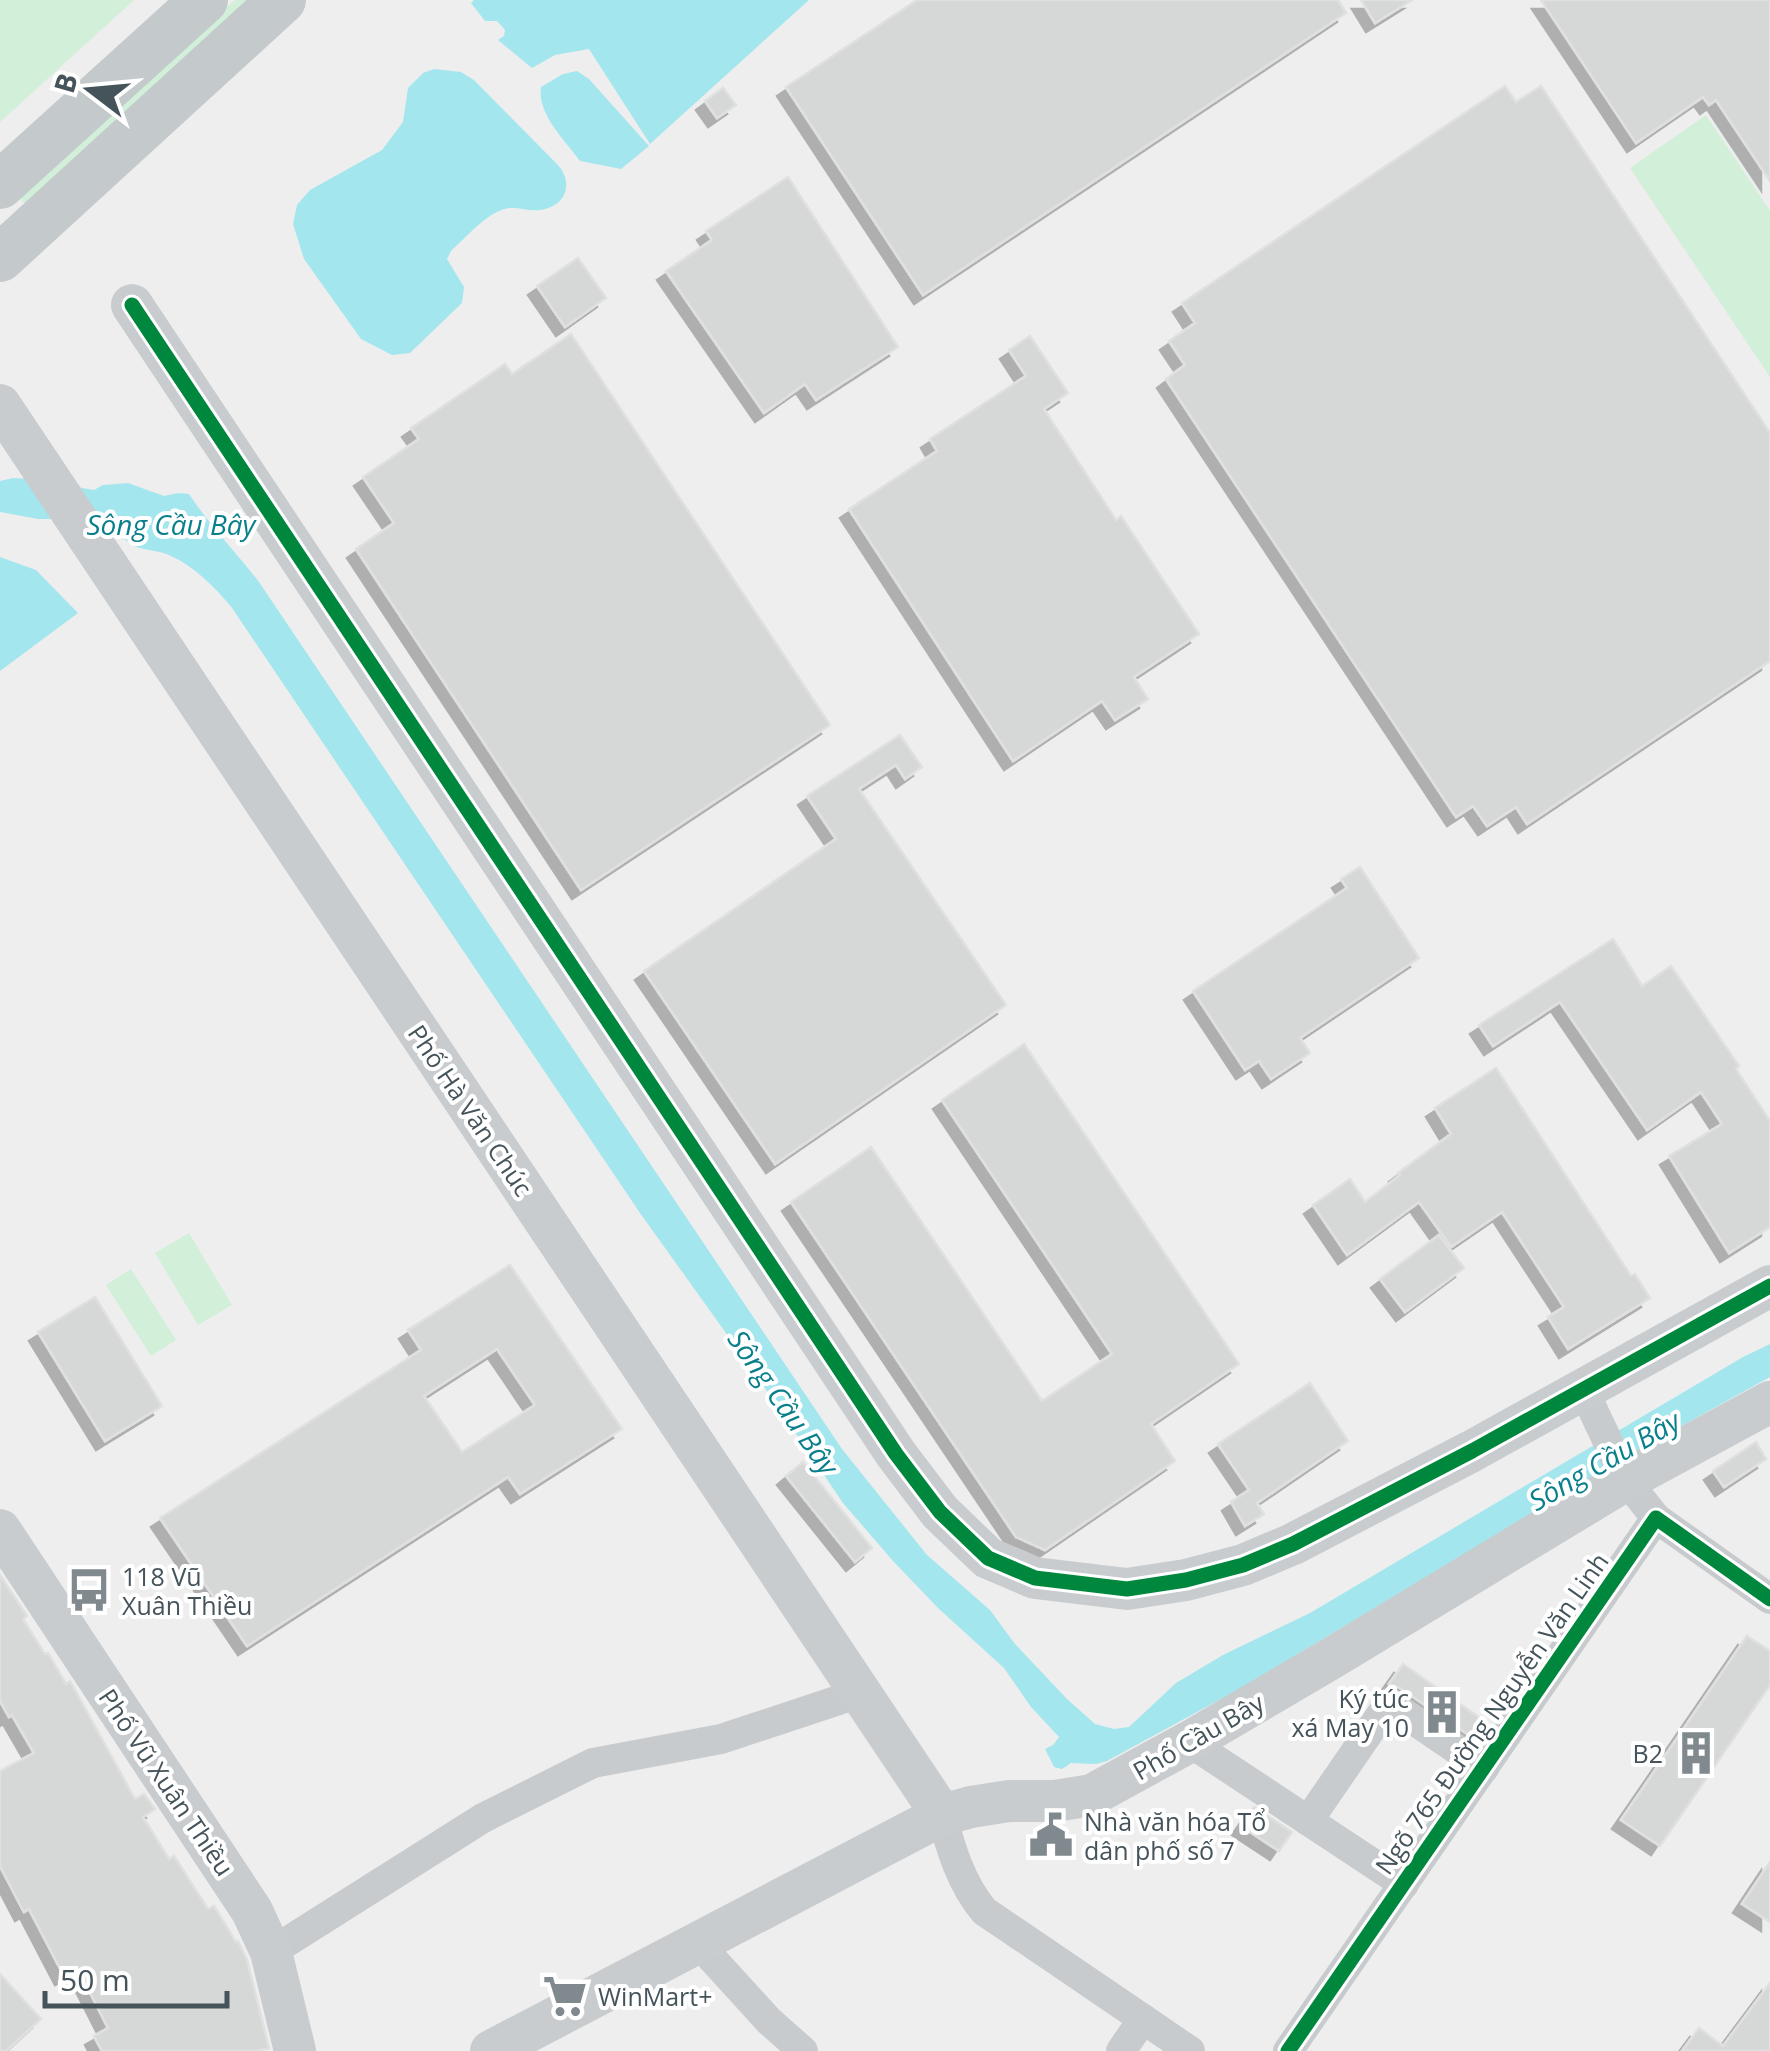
<svg xmlns="http://www.w3.org/2000/svg" width="1770" height="2051" viewBox="0 0 1770 2051" font-family="'Open Sans',sans-serif">
<style>
.green{fill:#d1efd9}
.water{fill:#a4e6ee}
.building{fill:#d6d7d7;stroke:#e0e0e1;stroke-width:2.5;fill-rule:evenodd;filter:url(#shadow)}
.lines{fill:none;stroke-linecap:round;stroke-linejoin:round}
.street{stroke:#c8cbcd;stroke-width:30}
.secondary{stroke:#c8ccce;stroke-width:42}
.primary{stroke:#c4c9cb;stroke-width:48}
.cycleway-casing{stroke:#fff;stroke-width:21}
.cycleway{stroke:#00873e;stroke-width:15}
.labels{text-anchor:middle;dominant-baseline:central;stroke-width:8;stroke-linejoin:round;paint-order:stroke}
.street-label{font-size:25px;fill:#45535b;stroke:#fff}
.poi-label{font-size:25px;fill:#45535b;stroke:#fff;text-anchor:start}
.water-label{font-size:28px;font-style:italic;fill:#0a7f8c;stroke:#fff}
</style>
<defs>
<filter id="shadow"><feDropShadow dx="-9" dy="9" stdDeviation="0" flood-color="#0004"/></filter>
</defs>
<rect width="100%" height="100%" fill="#efeeee"/>
<!-- green -->
<g class="green">
<polygon points="0,0 134,0 0,122"/>
<polygon points="235,0 253,0 26,205 18,196"/>
<polygon points="1706,115 1770,211 1770,377 1630,168"/>
<polygon points="189,1233 232,1305 198,1325 155,1253"/>
<polygon points="131,1269 176,1340 151,1356 106,1285"/>
</g>
<!-- water -->
<g class="water">
<polygon points="474,0 809,0 650,144 589,49 555,55 532,68 498,40 504,36 505,30 497,21 485,21 471,3"/>
<path d="M434 69 461 72 474 80 558 165C574 183 566 207 540 210 522 212 514 202 493 214 478 223 464 239 451 251L447 259 464 287 462 303 410 353 392 355 361 339 304 259 293 224 297 205 310 190 382 150 403 122 408 88 423 73Z"/>
<path d="M577 71 589 79 649 146 621 169 580 161C564 139 537 114 541 87L563 74Z"/>
<path d="M13 478 31 479 94 490 103 485 128 483 164 496 178 493 189 494C210 526 236 552 259 582L842 1449 927 1555 990 1610 1015 1644 1067 1699 1095 1724 1114 1729 1129 1727 1176 1683 1223 1655 1310 1613 1743 1357 1770 1344V1377L1649 1444 1243 1687 1107 1761 1096 1764 1071 1763 1062 1769 1054 1767 1045 1749 1053 1745 1059 1737 1031 1707 1004 1668 938 1608 893 1561 843 1503 756 1375 640 1213 232 608C216 588 195 567 171 556 161 551 151 551 140 548 130 545 122 537 114 530L85 529 55 519H38L0 512V481Z"/>
<polygon points="0,557 36,570 78,613 0,671"/>
</g>
<!-- building -->
<g class="building">
<polygon points="917,0 1338,0 1346,13 923,295 786,87"/>
<polygon points="1361,0 1412,0 1375,23"/>
<polygon points="1541,0 1770,0 1770,181 1716,100 1709,105 1703,97 1636,143"/>
<polygon points="1505,86 1516,102 1541,86 1770,433 1770,661 1527,824 1516,807 1487,826 1473,806 1456,817 1166,379 1185,365 1169,341 1195,323 1182,303"/>
<polygon points="723,88 736,105 717,118 705,101"/>
<polygon points="788,177 898,347 816,400 805,384 764,413 666,271 712,240 706,231"/>
<polygon points="578,258 606,298 565,327 537,286"/>
<polygon points="571,334 830,725 581,890 356,549 394,523 363,477 419,439 411,428 505,364 512,374"/>
<polygon points="1030,336 1068,393 1044,409 1116,520 1121,516 1199,634 1134,677 1148,699 1115,720 1102,701 1013,761 849,509 937,451 930,439 1026,376 1009,350"/>
<polygon points="900,735 922,767 905,779 896,765 859,789 1006,1005 775,1164 644,971 836,839 807,796"/>
<polygon points="1360,867 1419,958 1300,1038 1310,1053 1271,1079 1259,1061 1245,1070 1193,991 1347,888 1341,879"/>
<polygon points="1613,939 1642,986 1671,966 1739,1066 1736,1069 1770,1121 1770,1227 1729,1253 1669,1156 1722,1124 1701,1092 1647,1130 1560,1002 1493,1046 1479,1025"/>
<polygon points="1024,1044 1239,1364 1151,1424 1175,1461 1045,1550 1016,1537 791,1202 871,1147 1042,1401 1112,1354 942,1100"/>
<polygon points="1496,1068 1631,1276 1635,1274 1650,1298 1568,1349 1548,1317 1564,1307 1502,1212 1451,1247 1419,1202 1347,1255 1313,1205 1350,1179 1365,1202 1400,1175 1398,1173 1451,1134 1435,1108"/>
<polygon points="1439,1235 1464,1268 1405,1312 1380,1279"/>
<path d="M510 1265 622 1429 520 1494 508 1477 247 1646 160 1518 421 1350 408 1330ZM497 1349 535 1405 462 1452 424 1396Z"/>
<polygon points="95,1297 162,1406 105,1441 38,1332"/>
<polygon points="1310,1383 1348,1441 1257,1503 1264,1514 1245,1526 1231,1502 1249,1490 1218,1444"/>
<polygon points="1756,1442 1766,1459 1724,1487 1713,1471"/>
<polygon points="803,1462 872,1548 855,1562 786,1476"/>
<polygon points="0,1575 27,1616 23,1619 45,1654 48,1653 66,1684 70,1681 135,1799 144,1794 155,1809 143,1817 169,1859 174,1856 208,1909 214,1906 236,1942 238,1941 247,1960 269,2048 256,2051 102,2051 94,2036 108,2028 78,1969 64,1976 29,1909 24,1912 0,1866 0,1771 34,1753 12,1715 9,1717 0,1701"/>
<polygon points="1747,1636 1770,1651 1770,1685 1660,1846 1621,1820"/>
<polygon points="1403,1664 1490,1725 1479,1742 1400,1688 1389,1684"/>
<polygon points="1254,1807 1292,1832 1279,1851 1241,1826"/>
<polygon points="1770,1862 1770,1922 1742,1904"/>
<polygon points="0,1974 41,2019 6,2051 0,2051"/>
<polygon points="1770,1983 1770,2051 1682,2051 1699,2028 1723,2046"/>
</g>
<g class="lines">
<!-- street -->
<g class="street">
<polyline points="1583,1389 1626,1480 1656,1518"/>
<polyline points="1189,1742 1404,1884"/>
<path d="M942 1815C951 1850 961 1883 984 1911L1143 2019"/>
<polyline points="1308,1821 1389,1703 1484,1768"/>
<polyline points="697,1942 769,2021 803,2051"/>
<polyline points="271,1952 483,1818 593,1763 721,1739 860,1693"/>
<polyline points="1121,2051 1143,2019 1190,2051"/>
<polyline points="1288,2051 1656,1518 1770,1599"/>
</g>
<!-- secondary -->
<g class="secondary">
<polyline points="132,305 896,1454 940,1512 988,1558 1035,1578 1127,1589 1186,1580 1243,1565 1293,1544 1472,1451 1770,1286"/>
<polyline points="0,405 942,1815"/>
<polyline points="0,1530 252,1911 271,1952 295,2051"/>
<polyline points="491,2051 942,1815 971,1807 1009,1801 1055,1801 1092,1795 1189,1742 1332,1658 1626,1480 1770,1402"/>
</g>
<!-- primary -->
<g class="primary">
<polyline points="0,185 204,0"/>
<polyline points="0,258 282,0"/>
</g>
<!-- cycleway casing -->
<g class="cycleway-casing">
<g id="cycleway">
<polyline points="132,305 896,1454 940,1512 988,1558 1035,1578 1127,1589 1186,1580 1243,1565 1293,1544 1472,1451 1770,1286"/>
<polyline points="1288,2051 1656,1518 1770,1599"/>
</g>
</g>
<!-- cycleway -->
<use href="#cycleway" class="cycleway"/>
</g>
<!-- icons -->
<defs>
<g id="bus-bare" transform="scale(3.45)"><path d="M-5-6H5V4H4V6H2V4H-2V6H-4V4H-5ZM-3.5-4V0h7V-4ZM-3.5 1.2v1.5H-2V1.2ZM2 1.2v1.5H3.5V1.2Z" fill="#80898e" stroke="#fff" stroke-width="2.5" paint-order="stroke"/></g>
<g id="building-bare" transform="scale(3.45)"><path d="M-4-6H4V6H1V3H-1V6H-4ZM-2.5-4.3h1.7v1.8h-1.7ZM.8-4.3h1.7v1.8H.8ZM-2.5-1h1.7V.8h-1.7ZM.8-1h1.7V.8H.8Z" fill="#80898e" stroke="#fff" stroke-width="2.5" paint-order="stroke"/></g>
<g id="civic-bare" transform="scale(3.45)"><path d="M-.6-6.5H3V-4.5H.6V-3L4-1V1h2V6H-6V1h2V-1L-.6-3ZM-1.2 2.5V6h2.4V2.5Z" fill="#80898e" stroke="#fff" stroke-width="2.5" paint-order="stroke"/></g>
<g id="supermarket-bare" transform="scale(3.45)"><path d="M-6-5.5h2.5l.6 2H6L4.5 2H-2.5L-4.4-4H-6ZM-1.5 3.2a1.3 1.3 0 1 0 .1 0ZM3 3.2a1.3 1.3 0 1 0 .1 0Z" fill="#80898e" stroke="#fff" stroke-width="2.5" paint-order="stroke"/></g>
</defs>
<g fill-rule="evenodd">
<use href="#bus-bare" x="89" y="1590"/>
<use href="#building-bare" x="1442" y="1712"/>
<use href="#building-bare" x="1696" y="1753"/>
<use href="#civic-bare" x="1051" y="1835"/>
<use href="#supermarket-bare" x="565" y="1996"/>
</g>
<g class="labels">
<!-- street labels -->
<g class="street-label">
<text transform="translate(471 1110) rotate(56)">Phố Hà Văn Chúc</text>
<text transform="translate(1491 1713) rotate(-55)">Ngõ 765 Đường Nguyễn Văn Linh</text>
<text transform="translate(1198 1736) rotate(-30)">Phố Cầu Bây</text>
<text transform="translate(167 1782) rotate(56)">Phố Vũ Xuân Thiều</text>
</g>
<!-- poi labels -->
<g class="poi-label">
<text x="122" y="1576">118 Vũ<tspan x="122" dy="29">Xuân Thiều</tspan></text>
<text x="1409" y="1698" text-anchor="end">Ký túc<tspan x="1409" dy="29">xá May 10</tspan></text>
<text x="1663" y="1753" text-anchor="end">B2</text>
<text x="1084" y="1821">Nhà văn hóa Tổ<tspan x="1084" dy="29">dân phố số 7</tspan></text>
<text x="598" y="1996">WinMart+</text>
</g>
<!-- water labels -->
<g class="water-label">
<text x="171" y="524">Sông Cầu Bây</text>
<text transform="translate(784 1402) rotate(55)">Sông Cầu Bây</text>
<text transform="translate(1604 1460) rotate(-30)">Sông Cầu Bây</text>
</g>
</g>
<!-- north arrow -->
<g transform="translate(90 90) rotate(286)" stroke="#ffffff" stroke-width="8" paint-order="stroke">
<path d="M0-8L18 38L0 25L-18 38Z" fill="#45535b"/>
<text y="-15" font-size="28" font-weight="bold" text-anchor="middle" fill="#45535b">B</text>
</g>
<!-- scale -->
<path d="M45 1991v15h182v-15" fill="none" stroke="#45535b" stroke-width="5"/>
<text x="60" y="1991" font-size="30" fill="#45535b" stroke="#ffffff" stroke-width="8" paint-order="stroke">50 m</text>
</svg>
